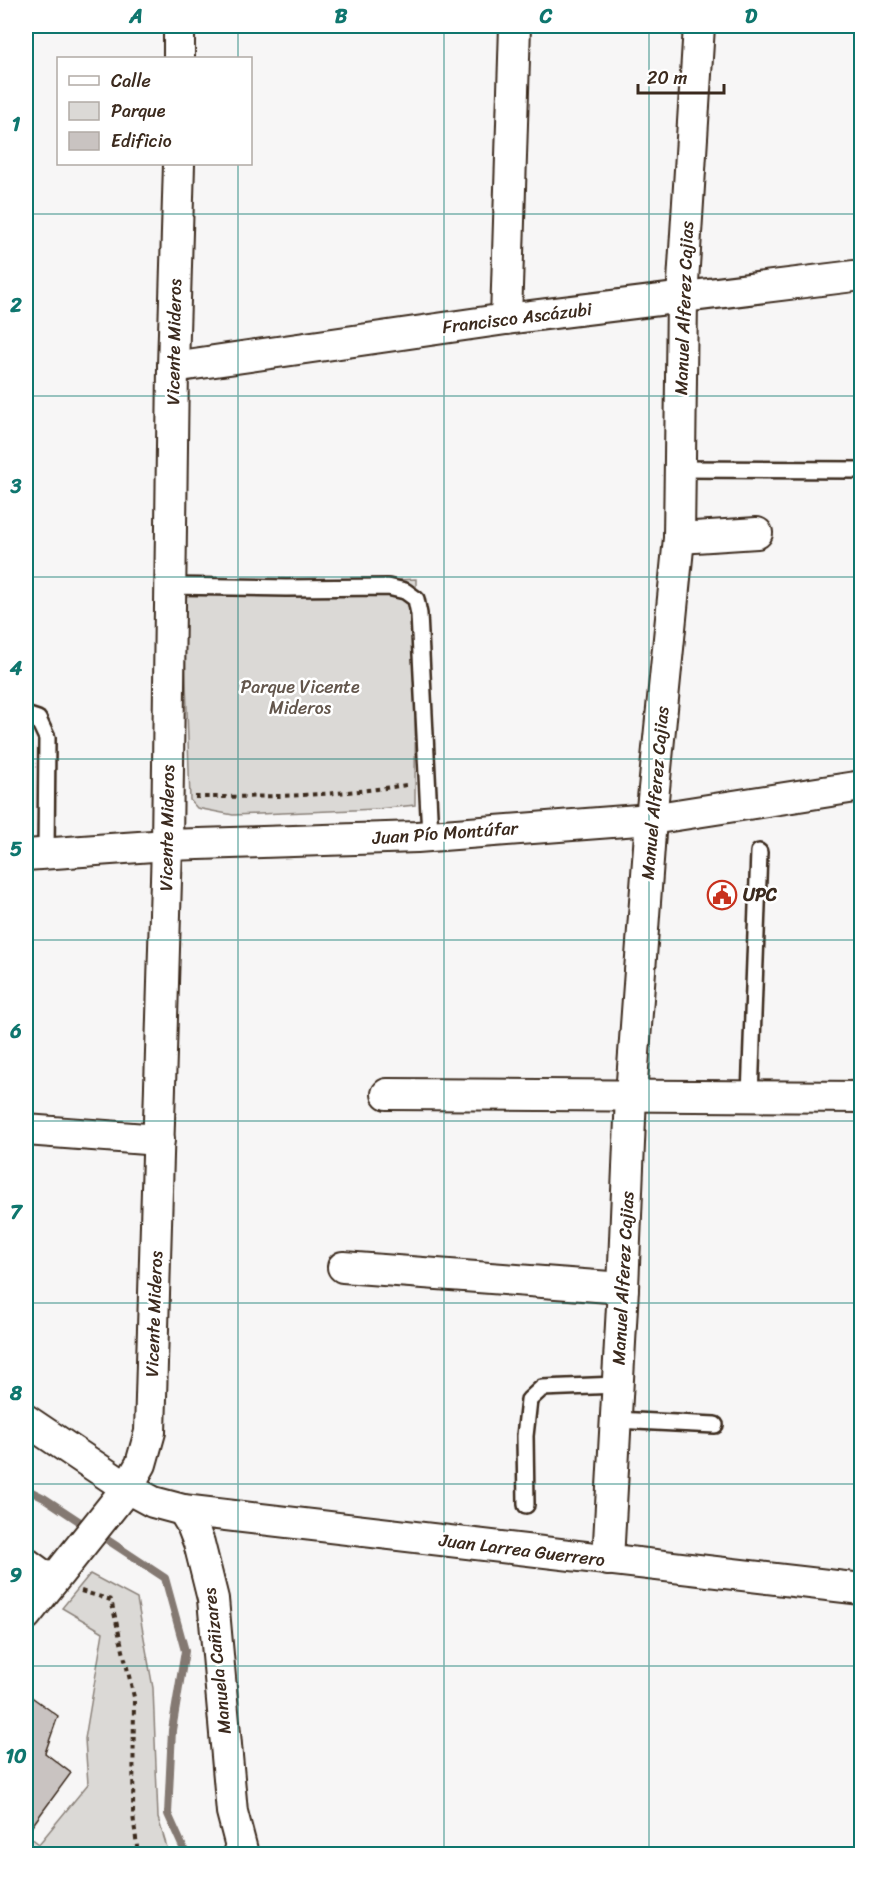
<svg xmlns="http://www.w3.org/2000/svg" width="887" height="1880" viewBox="0 0 887 1880" font-family="Sriracha,sans-serif">
<style>
.green{fill:#dbd9d6;stroke:#8b827a;stroke-width:1.5}
.lines{fill:none;stroke-linecap:round;stroke-linejoin:round}
.stream{stroke:#847972;stroke-width:8}
.building{fill:#c9c3c1;stroke:#3b2a1e;stroke-width:1.5}
.lane-casing{stroke:#3b2a1e;stroke-width:20}
.street-casing{stroke:#3b2a1e;stroke-width:34}
.path{stroke:#3b2a1e;stroke-width:4;stroke-dasharray:4.5 4.5;stroke-linecap:butt}
.lane{stroke:#fff;stroke-width:15}
.street{stroke:#fff;stroke-width:30}
.grid{fill:none;stroke:#0f766e;stroke-width:1.5;stroke-opacity:0.55}
.labels{text-anchor:middle;dominant-baseline:central;stroke-width:5;stroke-linejoin:round;paint-order:stroke}
.street-label{font-size:18px;fill:#3b2a1e;stroke:#fff}
.park-label{font-size:18px;fill:#63564c;stroke:#fff}
.poi-label{font-size:18px;font-weight:bold;fill:#3b2a1e;stroke:#fff;text-anchor:start}
.neatline{fill:none;stroke:#0f766e;stroke-width:2}
.grid-label{font-size:20px;text-anchor:middle;font-weight:bold;fill:#0f766e}
</style>
<rect width="100%" height="100%" fill="#f7f6f6"/>
<filter id="ink" filterUnits="userSpaceOnUse"><feTurbulence type="fractalNoise" baseFrequency=".0167" numOctaves="2"/><feDisplacementMap in="SourceGraphic" scale="12" xChannelSelector="R" yChannelSelector="G"/><feConvolveMatrix kernelMatrix="1 2 1 2 8 2 1 2 1" color-interpolation-filters="sRGB"/></filter>
<g filter="url(#ink)">
<!-- green -->
<g class="green">
<polygon points="416,579 415,805 377,809 233,815 197,808 190,800 183,589"/>
<polygon points="90,1574 137,1599 153,1688 158,1818 169,1854 26,1854 26,1834 39,1844 88,1784 85,1739 103,1632 62,1608"/>
</g>
<g class="lines">
<!-- stream -->
<polyline class="stream" points="26,1489 44,1498 165,1578 185,1651 172,1730 168,1814 186,1854"/>
</g>
<!-- building -->
<polygon class="building" points="26,1693 58,1716 45,1753 71,1773 32,1826 26,1820"/>
<g class="lines">
<!-- lane casing -->
<g class="lane-casing">
<g id="lane">
<polyline points="680,469 862,470"/>
<polyline points="169,586 286,588 388,587 405,591 416,599 419,614 430,835"/>
<polyline points="26,715 38,719 47,738 46,853"/>
<polyline points="750,1096 759,852"/>
<polyline points="616,1420 715,1425"/>
<polyline points="526,1505 525,1436 529,1400 542,1388 617,1385"/>
</g>
</g>
<!-- street casing -->
<g class="street-casing">
<g id="street">
<polyline points="179,26 179,58"/>
<polyline points="506,319 515,26"/>
<polyline points="173,367 506,319 862,275"/>
<polyline points="679,538 757,533"/>
<polyline points="26,855 167,845 417,837 651,819 862,786"/>
<polyline points="387,1094 862,1097"/>
<polyline points="26,1130 159,1140"/>
<polyline points="343,1267 623,1288"/>
<polyline points="26,1420 127,1488 153,1502 183,1510 862,1589"/>
<polyline points="183,1510 192,1525 199,1543 213,1599 232,1812 243,1854"/>
<polyline points="608,1560 623,1288 631,1095 651,819 679,538 682,298 699,26"/>
<polyline points="26,1563 52,1582"/>
<polyline points="26,1615 127,1488 141,1464 150,1432 167,845 173,367 179,164"/>
</g>
</g>
<!-- path -->
<g class="path">
<path d="M195 797C267 797 335 796 406 785"/>
<polyline points="81,1591 111,1600 134,1697 133,1815 138,1854"/>
</g>
<!-- lane -->
<use href="#lane" class="lane"/>
<!-- street -->
<use href="#street" class="street"/>
</g>
</g>
<!-- grid -->
<path class="grid" d="M238 26V58M444 26V1854M649 26V1854M238 164V1854M26 214H862M26 396H862M26 577H862M26 759H862M26 940H862M26 1121H862M26 1303H862M26 1484H862M26 1666H862"/>
<!-- icons -->
<defs>
<g id="civic-ring" transform="scale(1.5)"><circle r="9.5" fill="#fff" stroke="#c8321e" stroke-width="1.5"/><path d="M-.6-6.5H3V-4.5H.6V-3L4-1V1h2V6H-6V1h2V-1L-.6-3ZM-1.2 2.5V6h2.4V2.5Z" fill="#c8321e"/></g>
</defs>
<g fill-rule="evenodd">
<use href="#civic-ring" x="722" y="895"/>
</g>
<g class="labels">
<!-- street labels -->
<g class="street-label">
<text transform="translate(684 308) rotate(-88)">Manuel Alferez Cajias</text>
<text transform="translate(517 318) rotate(-7)">Francisco Ascázubi</text>
<text transform="translate(174 342) rotate(-89)">Vicente Mideros</text>
<text transform="translate(655 793) rotate(-85)">Manuel Alferez Cajias</text>
<text transform="translate(167 828) rotate(-89)">Vicente Mideros</text>
<text transform="translate(445 833) rotate(-4)">Juan Pío Montúfar</text>
<text transform="translate(623 1278) rotate(-87)">Manuel Alferez Cajias</text>
<text transform="translate(154 1314) rotate(-88)">Vicente Mideros</text>
<text transform="translate(522 1550) rotate(7)">Juan Larrea Guerrero</text>
<text transform="translate(217 1661) rotate(-96)">Manuela Cañizares</text>
</g>
<!-- park labels -->
<g class="park-label">
<text x="300" y="687">Parque Vicente<tspan x="300" dy="21">Mideros</tspan></text>
</g>
<!-- poi labels -->
<g class="poi-label">
<text x="743" y="895">UPC</text>
</g>
</g>
<!-- margin -->
<rect width="887" height="1880" fill="none" stroke="#fff" stroke-width="66"/>
<!-- legend -->
<rect x="57" y="57" width="195" height="108" fill="#ffffff" stroke="#b1aaa5" stroke-width="1.5"/>
<rect x="69" y="76" width="30" height="9" fill="#ffffff" stroke="#b1aaa5" stroke-width="1.5"/>
<text x="111" y="87" font-size="18" fill="#3b2a1e">Calle</text>
<rect x="69" y="102" width="30" height="18" fill="#dbd9d6" stroke="#b1aaa5" stroke-width="1.5"/>
<text x="111" y="117" font-size="18" fill="#3b2a1e">Parque</text>
<rect x="69" y="132" width="30" height="18" fill="#c9c3c1" stroke="#b1aaa5" stroke-width="1.5"/>
<text x="111" y="147" font-size="18" fill="#3b2a1e">Edificio</text>
<!-- scale -->
<path d="M638 84v9h86v-9" fill="none" stroke="#3b2a1e" stroke-width="3"/>
<text x="647" y="84" font-size="18" fill="#3b2a1e" stroke="#ffffff" stroke-width="4.5" paint-order="stroke">20 m</text>
<rect x="33" y="33" width="821" height="1814" class="neatline"/>
<g class="grid-label">
<text x="136" y="23">A</text>
<text x="341" y="23">B</text>
<text x="546" y="23">C</text>
<text x="751" y="23">D</text>
<text x="16" y="131">1</text>
<text x="16" y="312">2</text>
<text x="16" y="493">3</text>
<text x="16" y="675">4</text>
<text x="16" y="856">5</text>
<text x="16" y="1038">6</text>
<text x="16" y="1219">7</text>
<text x="16" y="1400">8</text>
<text x="16" y="1582">9</text>
<text x="16" y="1763">10</text>
</g>
</svg>
